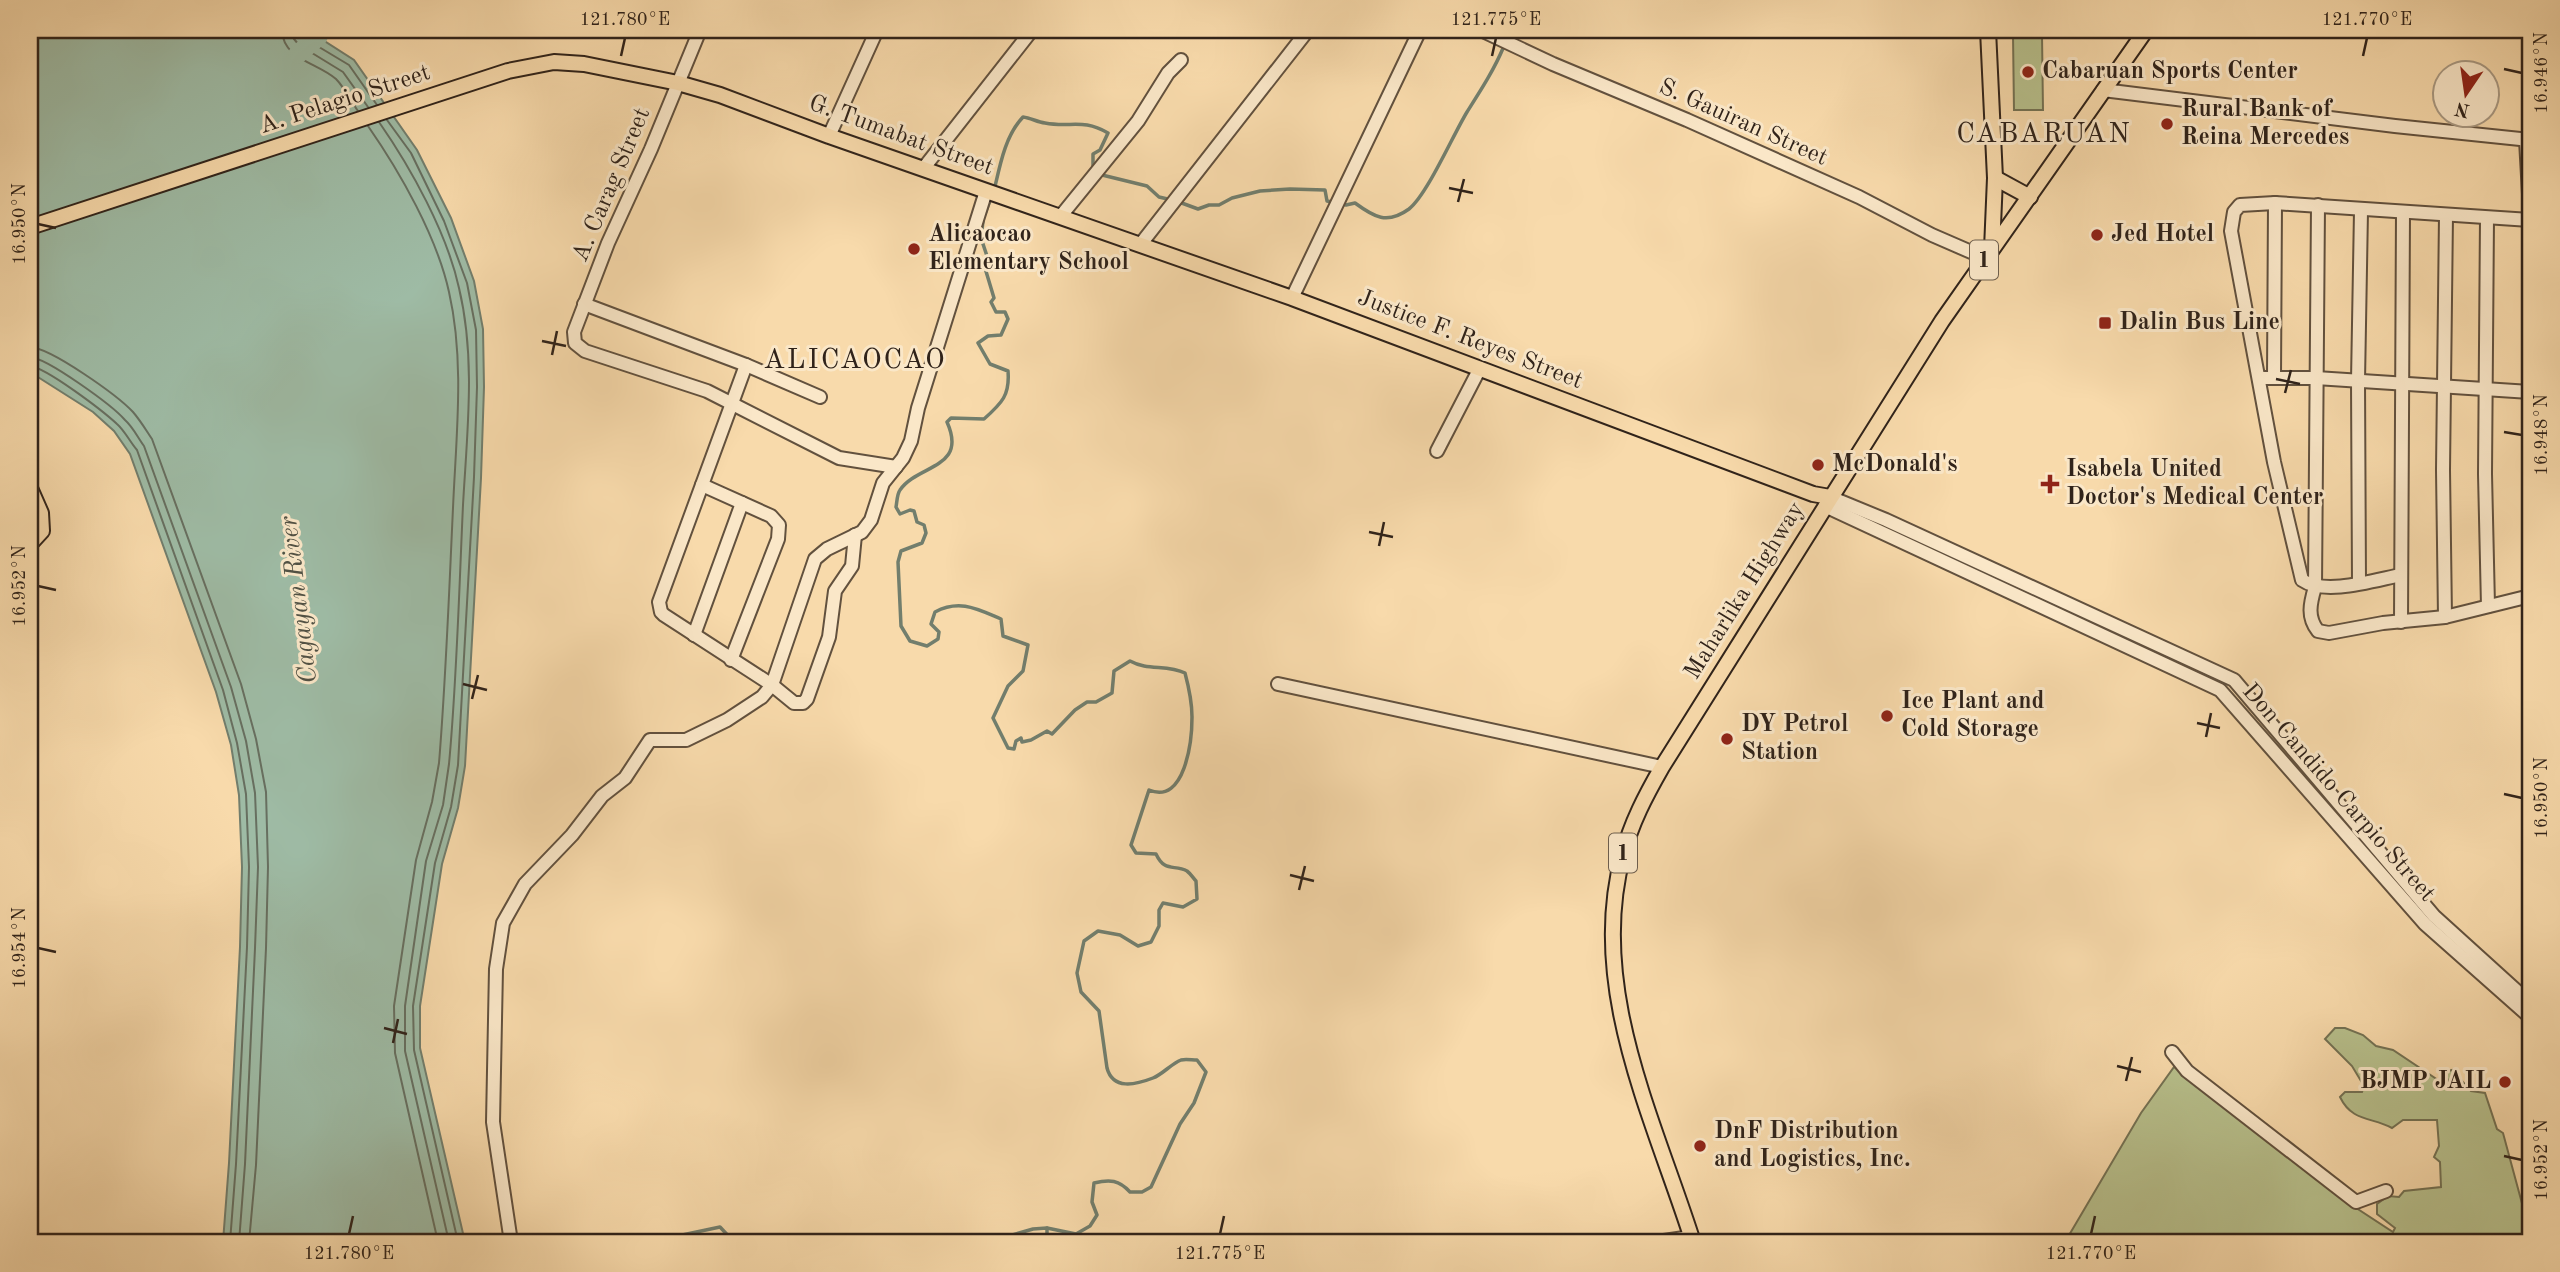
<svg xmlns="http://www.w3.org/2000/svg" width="2560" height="1272" viewBox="0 0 2560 1272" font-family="'Old Standard TT',serif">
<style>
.green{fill:#b8c18d;stroke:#747254;stroke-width:2}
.water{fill:#9ebba5;stroke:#727e6d;stroke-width:2}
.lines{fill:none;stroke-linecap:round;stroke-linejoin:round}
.shore{stroke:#676f60;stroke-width:2}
.stream{stroke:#727e6d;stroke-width:3.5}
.river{stroke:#9ebba5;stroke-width:19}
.minor-casing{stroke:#62513e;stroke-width:16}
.major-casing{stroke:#30231a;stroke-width:18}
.minor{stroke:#fae7c8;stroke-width:12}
.major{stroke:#f8daab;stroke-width:14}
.ticks{fill:none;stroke:#30231a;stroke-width:2.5}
.poi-dot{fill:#8f2418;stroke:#fae7c8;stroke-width:2.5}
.labels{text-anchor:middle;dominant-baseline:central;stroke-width:6;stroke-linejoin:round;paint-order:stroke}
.shield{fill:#fae7c8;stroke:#6d5e4e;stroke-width:2}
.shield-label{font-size:23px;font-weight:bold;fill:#30231a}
.poi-label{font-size:24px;font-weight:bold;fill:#30231a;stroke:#fae7c8;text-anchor:start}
.street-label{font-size:24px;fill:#30231a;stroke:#fae7c8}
.water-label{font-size:26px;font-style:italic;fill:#515144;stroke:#fae7c8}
.quarter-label{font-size:28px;letter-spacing:2px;fill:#30231a;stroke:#fae7c8}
.neatline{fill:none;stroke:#30231a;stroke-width:2.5}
.ticks-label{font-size:18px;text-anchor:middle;fill:#30231a}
</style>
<rect width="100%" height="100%" fill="#f8daab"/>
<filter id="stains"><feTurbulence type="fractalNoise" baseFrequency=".00286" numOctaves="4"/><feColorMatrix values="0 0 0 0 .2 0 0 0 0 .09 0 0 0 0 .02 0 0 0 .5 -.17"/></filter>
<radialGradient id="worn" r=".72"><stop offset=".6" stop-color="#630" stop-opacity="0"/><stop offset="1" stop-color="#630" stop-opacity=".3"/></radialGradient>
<!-- green -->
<g class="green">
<polygon points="2013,35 2042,35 2043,110 2014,110"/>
<path d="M2335 1028H2345L2363 1035 2376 1046 2393 1050 2441 1082 2448 1081 2445 1072 2452 1070 2471 1091 2485 1093 2497 1129 2503 1133 2530 1233V1242H2065L2141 1113 2174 1067 2344 1200 2393 1232 2395 1228 2377 1214V1204L2388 1196 2399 1197 2404 1191 2441 1187 2440 1162 2434 1157 2439 1146 2437 1120H2403L2392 1128C2372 1117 2352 1122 2340 1097L2345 1092H2362L2364 1086 2352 1066 2325 1039Z"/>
</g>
<!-- water -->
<path class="water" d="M30 30H302L318 37 354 60 417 150 451 218 474 281 483 329 484 387 481 478 465 766 458 808 442 864 420 1006V1048L465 1242H223L229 1163 240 947 242 867 239 795 231 745 216 692 130 454 114 431 93 412 30 372V250C38 238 37 228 30 215Z"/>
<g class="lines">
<!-- shore -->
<g class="shore">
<path d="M282 30C283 60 317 62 336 79 344 87 351 101 358 111"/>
<polyline points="292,30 294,39 299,45 343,72 368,107"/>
<polyline points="301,30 304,38 349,65 377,105"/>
<polyline points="387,120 411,153 444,221 467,283 476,330 477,387 474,477 458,765 451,807 435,863 413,1006 414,1050 458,1242"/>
<path d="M379 122C411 168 447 233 459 288 476 359 467 433 463 505 459 591 457 678 449 764L443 805 426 861 405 1006V1051L449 1242"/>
<path d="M368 126C400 172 437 237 449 292 465 362 456 437 453 508 449 593 446 678 439 763L432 802 416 860 394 1006 395 1053 438 1242"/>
<path d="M30 347C51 348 117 395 133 412 140 420 146 430 152 439L241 684 256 739 266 792 268 867 266 948 256 1165 249 1242"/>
<path d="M30 357C47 358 112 405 125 420 133 427 138 438 144 446L231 687 246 741 255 793 258 867 255 948 245 1164 239 1242"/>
<path d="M30 366C47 368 103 411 117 424 125 431 130 442 137 450L223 690 237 743 246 794 249 867 247 947 236 1164 230 1242"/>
</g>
<!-- stream -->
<g class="stream">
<polyline points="1507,39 1509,30"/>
<polyline points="1098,174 1147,186 1159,197 1172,200"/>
<path d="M994 191C1000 165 1005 136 1023 117 1031 118 1037 122 1045 123 1071 128 1082 118 1108 133L1100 150 1093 154V168"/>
<path d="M1179 202 1198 209 1209 205H1219L1232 198 1260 191 1290 189 1325 190 1327 201 1346 205 1355 203C1374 217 1387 225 1409 209 1427 195 1453 135 1467 112 1481 90 1494 70 1504 46"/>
<polyline points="985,214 991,198"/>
<polyline points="1047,1228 1047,1242"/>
<polyline points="662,1242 668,1238 720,1227 734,1242"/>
<path d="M954 1242 978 1238H1002L1033 1229 1047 1228 1076 1234 1090 1226 1097 1215 1092 1202 1094 1183C1110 1179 1119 1180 1130 1192H1142L1151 1187 1180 1124 1194 1103 1206 1072 1197 1060C1192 1060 1185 1059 1181 1060 1171 1064 1163 1074 1153 1078 1135 1085 1113 1090 1107 1068L1099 1011 1081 992 1077 973 1084 941 1098 931 1120 935 1138 946 1151 942 1159 926V910L1163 903 1183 907 1197 899 1196 881C1193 878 1191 874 1187 871 1174 864 1165 873 1156 854L1136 853 1131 845 1149 790C1185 805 1192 741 1192 717 1192 702 1189 688 1185 673 1167 664 1148 671 1130 661L1114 671 1112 693 1096 702H1087L1075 710 1052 734 1047 731 1031 740 1022 742 1021 738 1016 741 1014 749 1008 748 993 718 1008 686 1023 671 1028 645 1003 636 1001 619C977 609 960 599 935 612L931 624 939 632 938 639 927 646 910 641 901 626 898 562 901 551 922 543 926 533 924 525 917 522 914 511 910 510 900 514 896 507C897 502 897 494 900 490 918 464 968 469 947 422L951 418 984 419C1002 403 1010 395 1008 371L990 364 978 343 988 336 1001 335 1008 319 1005 312H996L991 302 994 298 985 268 988 259 981 238 983 221"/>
</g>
<!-- river -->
<polyline class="river" points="298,54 318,37 320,30"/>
<!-- minor casing -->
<g class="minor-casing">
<g id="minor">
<polyline points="700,30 651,149 608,243 574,332 575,343 585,351 707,391 839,458 896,467"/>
<polyline points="1481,30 1553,64 1687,120 1859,197 1932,235 1985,258"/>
<polyline points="2103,90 2395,126 2530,140"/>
<polyline points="829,136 877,30"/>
<polyline points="2526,140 2530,212"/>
<polyline points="923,169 1032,30"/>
<path d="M2318 205 2315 587C2310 604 2307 617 2318 631L2329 633 2383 623 2445 617 2530 596"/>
<polyline points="1060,217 1138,121 1168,73 1181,60"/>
<polyline points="2487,218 2485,474 2488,606"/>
<polyline points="1140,245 1308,30"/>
<polyline points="1292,298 1420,30"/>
<polyline points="584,304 746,365 659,602 661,612 664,615 772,685 794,703 803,703 807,699 829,637 835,591 852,566 855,535"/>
<polyline points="746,365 820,397"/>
<polyline points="2259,378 2316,378 2530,392"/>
<polyline points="2274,378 2275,203"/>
<polyline points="1437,451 1480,368"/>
<polyline points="702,485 771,516 779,525 778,539 731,660"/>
<polyline points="1830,497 1886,520 2234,680 2434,916 2530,1003"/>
<polyline points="1825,506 2220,690 2425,924 2530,1017"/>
<path d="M2401 575C2375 580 2325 596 2302 580L2274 462 2231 231 2234 212 2240 205 2275 203 2530 220"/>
<polyline points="2359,583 2358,381 2361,211"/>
<polyline points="2445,617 2443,470 2446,215"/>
<polyline points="2401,622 2403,212"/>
<polyline points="694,635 742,503"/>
<polyline points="1278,684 1662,767"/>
<polyline points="2172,1052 2187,1071 2356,1202 2386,1191"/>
<polyline points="511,1242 493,1122 496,969 503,923 525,884 572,835 602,796 625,778 650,740 686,740 727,720 762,697 772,685 815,559 827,549 862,532 871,520 883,483 903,458 911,441 918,408 986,191"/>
<polyline points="1657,1242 1691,1237"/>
</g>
</g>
<!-- major casing -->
<g class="major-casing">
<g id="major">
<polyline points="1988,30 1995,178 1992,249"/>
<polyline points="1995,178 2030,197"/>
<polyline points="30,227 508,71 554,62 584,64 678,83 720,95 829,136 1292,298 1813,494 1830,497"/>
<polyline points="30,488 41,513 42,531 30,544"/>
<path d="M1693 1242C1654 1119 1587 987 1623 855 1631 823 1646 795 1662 767L1942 321 2146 30"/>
</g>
</g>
<!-- minor -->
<use href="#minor" class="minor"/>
<!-- major -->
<use href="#major" class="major"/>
</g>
<!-- ticks -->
<path class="ticks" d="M621 56 625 38M1492 56 1496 38M2363 56 2367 38M2504 69 2522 73M1449 188 1473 193M1458 202 1464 179M38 224 56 228M542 341 566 346M552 355 557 331M2276 379 2300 384M2285 393 2291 370M2504 432 2522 435M1369 532 1393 537M1379 546 1384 522M38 586 56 590M463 684 487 690M472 699 478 675M2197 723 2220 728M2206 737 2211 713M2504 794 2522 798M1290 875 1314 881M1299 890 1305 866M38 948 56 952M384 1028 407 1034M393 1043 398 1019M2117 1066 2141 1072M2126 1081 2132 1057M2504 1156 2522 1160M349 1234 353 1216M1220 1234 1224 1216M2091 1234 2095 1216"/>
<!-- markers -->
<g class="poi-dot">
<circle cx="2028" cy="72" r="7"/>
<circle cx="2167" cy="124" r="7"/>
<circle cx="2097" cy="235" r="7"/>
<circle cx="914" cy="249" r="7"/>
<rect x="2098" y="316" width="14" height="14" rx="3.5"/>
<circle cx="1818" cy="465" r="7"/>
<path d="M2046.5 473.5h7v7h7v7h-7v7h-7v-7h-7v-7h7z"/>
<circle cx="1887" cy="716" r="7"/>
<circle cx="1727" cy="739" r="7"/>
<circle cx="2505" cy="1082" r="7"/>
<circle cx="1700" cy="1146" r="7"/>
</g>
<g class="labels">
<!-- shield labels -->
<g class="shield">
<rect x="1970" y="240.5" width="28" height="39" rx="5"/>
<rect x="1609" y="833.5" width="28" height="39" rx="5"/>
</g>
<g class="shield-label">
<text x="1984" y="260">1</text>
<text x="1623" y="853">1</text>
</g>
<!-- poi labels -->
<g class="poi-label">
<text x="2042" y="72">Cabaruan Sports Center</text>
<text x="2181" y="110">Rural Bank of<tspan x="2181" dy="28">Reina Mercedes</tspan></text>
<text x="928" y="235">Alicaocao<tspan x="928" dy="28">Elementary School</tspan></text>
<text x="2111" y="235">Jed Hotel</text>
<text x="2119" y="323">Dalin Bus Line</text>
<text x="1832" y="465">McDonald's</text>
<text x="2066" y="470">Isabela United<tspan x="2066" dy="28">Doctor's Medical Center</tspan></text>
<text x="1901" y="702">Ice Plant and<tspan x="1901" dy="28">Cold Storage</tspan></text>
<text x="1741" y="725">DY Petrol<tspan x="1741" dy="28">Station</tspan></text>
<text x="2491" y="1082" text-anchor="end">BJMP JAIL</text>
<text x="1714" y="1132">DnF Distribution<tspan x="1714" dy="28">and Logistics, Inc.</tspan></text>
</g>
<!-- street labels -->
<g class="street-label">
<text transform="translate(345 100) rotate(-18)">A. Pelagio Street</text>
<text transform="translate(1743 123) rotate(24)">S. Gauiran Street</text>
<text transform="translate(901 136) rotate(20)">G. Tumabat Street</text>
<text transform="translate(612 185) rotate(-67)">A. Carag Street</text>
<text transform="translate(1470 340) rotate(21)">Justice F. Reyes Street</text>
<text transform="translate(1745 591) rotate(-58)">Maharlika Highway</text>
<text transform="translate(2338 793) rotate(49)">Don Candido Carpio Street</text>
</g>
<!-- water labels -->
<g class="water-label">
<text transform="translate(299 600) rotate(-97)">Cagayan River</text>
</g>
<!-- quarter labels -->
<g class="quarter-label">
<text x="2044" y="135">CABARUAN</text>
<text x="855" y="361">ALICAOCAO</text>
</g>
</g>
<!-- margin -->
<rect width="2560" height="1272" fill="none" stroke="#f8daab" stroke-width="77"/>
<!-- north arrow -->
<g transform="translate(2466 94) rotate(193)"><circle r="33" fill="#fae7c8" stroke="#a99982" stroke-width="2"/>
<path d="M0-5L12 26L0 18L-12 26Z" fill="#8f2418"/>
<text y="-10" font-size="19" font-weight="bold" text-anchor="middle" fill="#30231a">N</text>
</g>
<rect x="38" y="38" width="2484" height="1196" class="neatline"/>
<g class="ticks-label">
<text x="625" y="25">121.780°E</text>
<text x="1496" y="25">121.775°E</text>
<text x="2367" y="25">121.770°E</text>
<text transform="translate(2541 73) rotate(-90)" y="6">16.946°N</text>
<text transform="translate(19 224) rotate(-90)" y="6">16.950°N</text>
<text transform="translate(2541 435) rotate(-90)" y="6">16.948°N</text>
<text transform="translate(19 586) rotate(-90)" y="6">16.952°N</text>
<text transform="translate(2541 798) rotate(-90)" y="6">16.950°N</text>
<text transform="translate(19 948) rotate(-90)" y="6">16.954°N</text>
<text transform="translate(2541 1160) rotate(-90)" y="6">16.952°N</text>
<text x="349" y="1259">121.780°E</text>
<text x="1220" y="1259">121.775°E</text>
<text x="2091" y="1259">121.770°E</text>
</g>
<rect width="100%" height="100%" filter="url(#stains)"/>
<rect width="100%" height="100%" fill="url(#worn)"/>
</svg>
